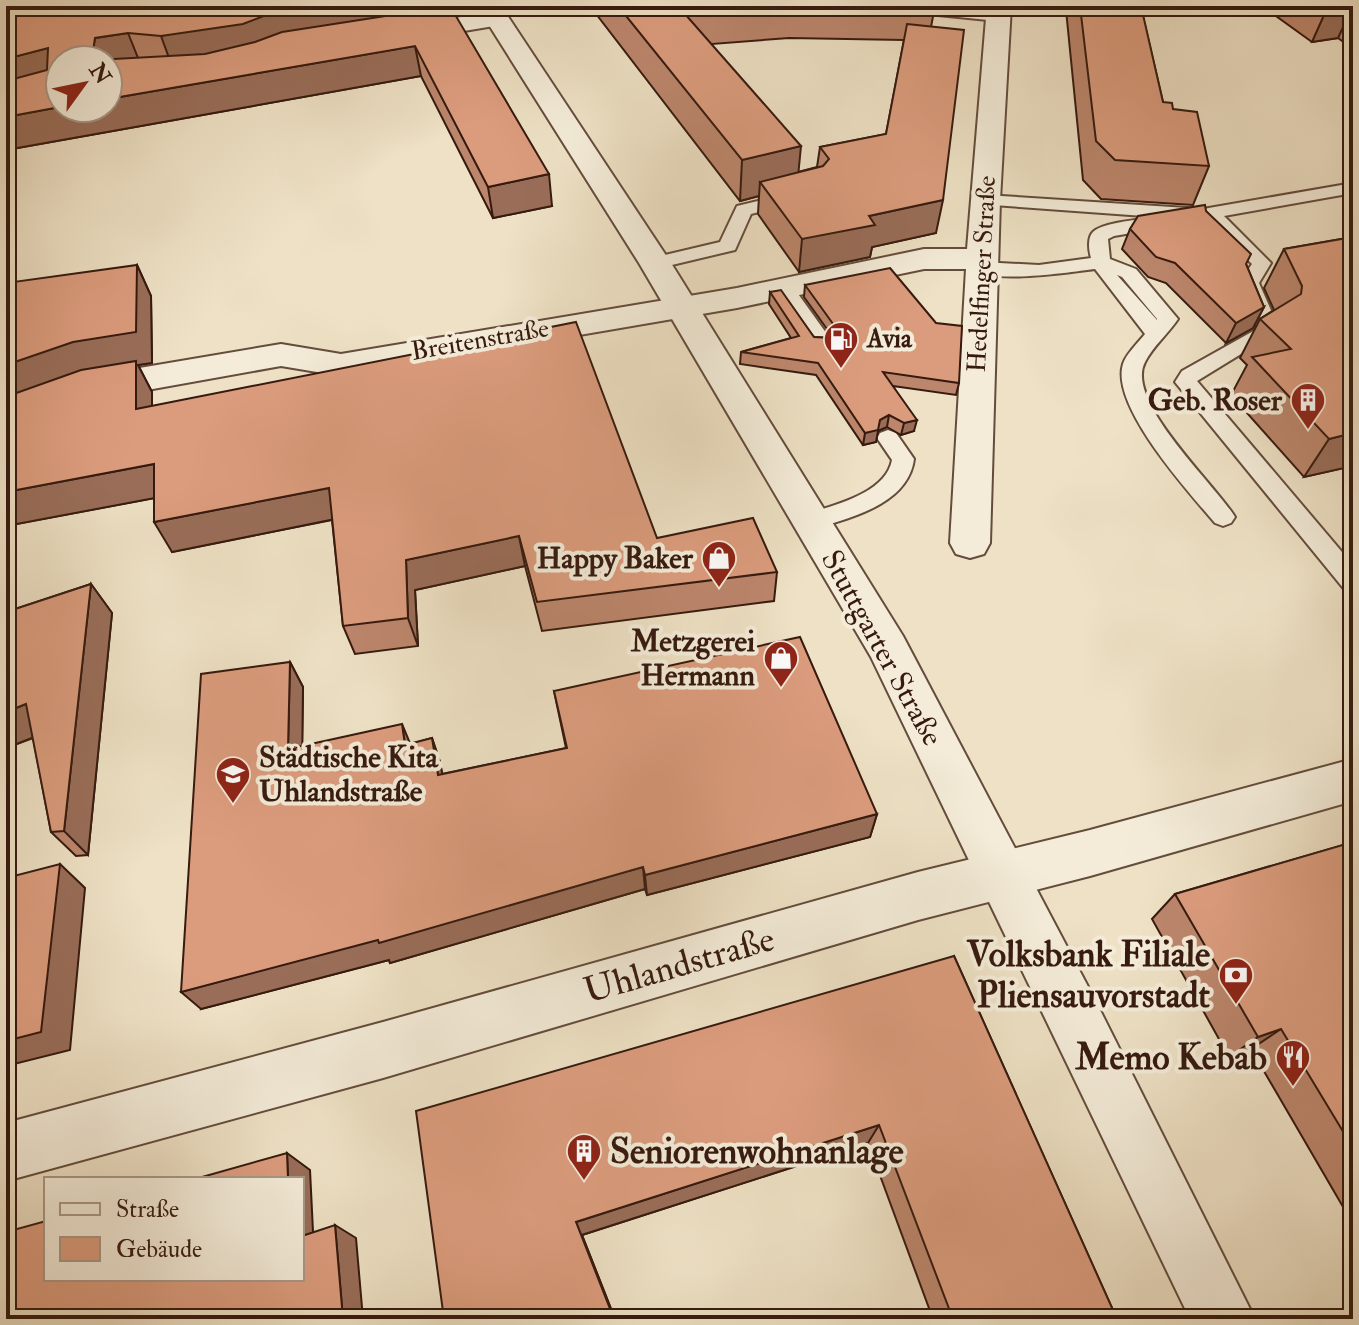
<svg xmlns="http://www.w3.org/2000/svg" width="1359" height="1325" viewBox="0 0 1359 1325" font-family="'IM FELL Double Pica',serif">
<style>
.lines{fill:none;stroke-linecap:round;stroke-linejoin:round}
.service-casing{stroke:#644c3c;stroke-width:4}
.minor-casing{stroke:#644c3c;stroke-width:4}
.tertiary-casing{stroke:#644c3c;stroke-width:4}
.service{fill:#f4ecd9;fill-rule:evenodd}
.minor{fill:#f4ecd9;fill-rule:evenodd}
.tertiary{fill:#f4ecd9;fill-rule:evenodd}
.wall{fill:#bc866c;stroke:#361a0f;stroke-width:2;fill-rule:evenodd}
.shaded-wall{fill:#996d58;stroke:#361a0f;stroke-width:2}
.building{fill:#db9c7d;stroke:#361a0f;stroke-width:2}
.labels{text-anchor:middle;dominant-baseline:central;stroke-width:8;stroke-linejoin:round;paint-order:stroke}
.far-street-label{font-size:26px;fill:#361a0f;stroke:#f4ecd9}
.far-poi-label{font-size:26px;font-weight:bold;fill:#361a0f;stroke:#f4ecd9;text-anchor:start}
.poi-label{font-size:30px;font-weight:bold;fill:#361a0f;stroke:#f4ecd9;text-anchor:end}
.street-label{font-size:30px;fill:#361a0f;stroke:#f4ecd9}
.near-poi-label{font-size:36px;font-weight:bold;fill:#361a0f;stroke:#f4ecd9;text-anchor:end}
.near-street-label{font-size:36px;fill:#361a0f;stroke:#f4ecd9}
</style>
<rect width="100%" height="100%" fill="#eee1c5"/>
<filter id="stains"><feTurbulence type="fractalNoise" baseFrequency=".0025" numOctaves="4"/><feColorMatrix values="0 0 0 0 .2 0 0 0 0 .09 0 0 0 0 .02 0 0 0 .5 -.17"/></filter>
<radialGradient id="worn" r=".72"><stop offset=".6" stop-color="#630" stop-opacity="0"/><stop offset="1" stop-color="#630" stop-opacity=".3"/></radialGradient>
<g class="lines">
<!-- service casing -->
<g class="service-casing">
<g id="service">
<polygon points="881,6 931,6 998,13 1005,17 998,21 888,10"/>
<path d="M1353 183V193L1224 216 1271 263 1259 283 1278 326 1277 332 1197 381 1353 565V591L1344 589 1175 382 1182 371 1257 329 1239 283 1252 264 1207 220 1114 236 1108 239 1110 259 1136 269 1178 319C1168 334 1153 346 1145 362 1124 401 1216 485 1235 517L1231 523 1223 526 1215 523C1189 492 1110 406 1123 364 1126 354 1138 343 1145 334L1095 269C1071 272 987 285 972 268L981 262 1039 265 1091 258C1089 251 1087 238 1093 232 1103 222 1144 219 1158 217L979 204 976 200 979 196 985 195 1203 209ZM1117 275 1122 277 1157 319V320Z"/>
<polygon points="792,193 798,194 801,198 798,202 751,214 735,250 655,269 646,263 648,259 720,242 737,206"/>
<polygon points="784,282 791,284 829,337 832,342 829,347 815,347 774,288"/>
<path d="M888 430 896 433 914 459C908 505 849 518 811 530L803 527 799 521 803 515C831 506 886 494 892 460L877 438 880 433Z"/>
</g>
</g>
<!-- minor casing -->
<g class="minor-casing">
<g id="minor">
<polygon points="987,6 1011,6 1000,200 990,543 984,554 970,558 956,554 950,543 966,269 924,269 737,308 341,376 281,366 86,401 73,397 68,389 73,381 86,377 281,344 341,354 737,288 924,249 967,249"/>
<polygon points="497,12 506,14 509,19 506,24 404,41 395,38 391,33 395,28 404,25"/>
<polygon points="1353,759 1353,801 1090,876 918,920 383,1078 6,1181 6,1123 383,1022 918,872 1090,830"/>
</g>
</g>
<!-- tertiary casing -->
<g class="tertiary-casing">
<polygon id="tertiary" points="477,6 501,6 671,263 903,636 1094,998 1255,1319 1190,1319 871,657 639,263"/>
</g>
<!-- service -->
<use href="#service" class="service"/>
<!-- minor -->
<use href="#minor" class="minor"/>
<!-- tertiary -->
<use href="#tertiary" class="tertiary"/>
</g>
<!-- wall -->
<g class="wall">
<polygon points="6,6 446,6 552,206 493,218 421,76 6,150"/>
<path d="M590 6H935L931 27 936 233 872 247 870 257 799 272 758 214 759 196 740 201ZM789 38 904 40 886 134 820 147 817 167 798 172 711 44Z"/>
<polygon points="1037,6 1142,6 1141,8 1163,102 1173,109 1209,166 1193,205 1101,199 1083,180 1066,10 1037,8"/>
<polygon points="1262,6 1353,6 1353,49 1338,38 1312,42"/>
<polygon points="1206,211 1246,264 1264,307 1253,328 1226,343 1166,283 1148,277 1122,249 1130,229"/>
<polygon points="1353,237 1353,466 1304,477 1231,395 1247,365 1240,358 1260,319 1274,310 1264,288 1284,249"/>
<polygon points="137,265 151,296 152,363 138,365 152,392 152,406 657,538 777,572 774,601 542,631 525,566 415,590 418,646 355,654 343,626 332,520 172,552 154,498 6,526"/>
<polygon points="805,285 959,383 956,395 893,386 914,431 901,435 887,427 878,431 876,442 863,445 816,375 740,364 741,352 791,338 769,304 770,292 814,337 831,338 832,336 804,297"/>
<polygon points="91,584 112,613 88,855 76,856 51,832 33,738 6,748 6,612"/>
<polygon points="290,662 303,687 302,746 410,744 432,738 440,762 442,774 566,748 554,691 877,814 870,837 647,895 645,889 390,963 389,960 201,1009"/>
<polygon points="1353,842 1353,1224 1251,1049 1229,1057 1152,919 1175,894"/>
<polygon points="954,956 1117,1319 933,1319 868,1143 582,1235 615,1319 444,1319"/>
</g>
<!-- shaded-wall -->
<g class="shaded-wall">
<polygon points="312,6 446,6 172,66 161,36 274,12"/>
<polygon points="1328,6 1353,6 1338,38 1312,42"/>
<polygon points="128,33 140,63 93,60 92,57 95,38"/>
<polygon points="415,46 421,76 6,150 6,117 60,107 108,108 108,99"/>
<polygon points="48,48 60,74 6,94 6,59"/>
<polygon points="801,146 797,187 760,182 759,196 740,201 742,160"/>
<polygon points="549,174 552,206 493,218 488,187"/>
<polygon points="943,200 936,233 872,247 870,257 799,272 802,239 869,216"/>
<polygon points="137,265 151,296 152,363 138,365 152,392 152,440 6,410 6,365"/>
<polygon points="1264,307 1253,328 1226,343 1236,323"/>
<polygon points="889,415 887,427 878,431 876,442 863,445 865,433 880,420"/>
<polygon points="917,420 914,431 901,435 904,423"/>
<polygon points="1353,433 1353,466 1304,477 1329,439"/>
<polygon points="154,464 171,495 6,526 6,492"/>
<polygon points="329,488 340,518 172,552 154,522"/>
<polygon points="519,536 525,566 415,590 418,646 408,618 406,560"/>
<polygon points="91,584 112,613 88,855 64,831"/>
<polygon points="290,662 303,687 302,772 288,749"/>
<polygon points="26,704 50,731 6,748 6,712"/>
<polygon points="402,724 412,748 405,745"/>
<polygon points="432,738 440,762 447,798 438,775"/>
<polygon points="877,814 870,837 647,895 645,875"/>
<polygon points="60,864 85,888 70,1050 6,1066 6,1041"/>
<polygon points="643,867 645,889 390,963 389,960 201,1009 181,992"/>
<polygon points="1281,1029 1251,1049 1229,1057 1258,1037"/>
<polygon points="879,1125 868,1143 582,1235 615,1319 614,1319 576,1222"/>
<polygon points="287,1153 310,1170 314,1252 302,1246 302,1179 288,1179"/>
<polygon points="335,1225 356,1238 363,1319 343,1319"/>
</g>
<!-- building -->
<g class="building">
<polygon points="6,6 312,6 274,12 243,24 161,36 128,33 95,38 92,57 96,60 205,54 255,42 282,32 450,6 549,174 488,187 415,46 108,99 108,60 60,60 60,107 6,117 6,81 47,70 48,48 6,59"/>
<polygon points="618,6 678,6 801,146 742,160"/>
<polygon points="1080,6 1141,6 1163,102 1172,103 1173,109 1197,112 1209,166 1115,160 1096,141"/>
<polygon points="907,24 964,30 943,200 869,216 875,225 802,239 760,182 823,166 829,159 820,147 886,134"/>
<polygon points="1205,205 1206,211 1251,254 1246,264 1264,307 1236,323 1175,263 1156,257 1130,229 1138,216"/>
<polygon points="1353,237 1353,433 1329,439 1252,357 1291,349 1260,319 1301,294 1302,286 1284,249"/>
<polygon points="137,265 136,332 73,342 6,365 6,283"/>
<polygon points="890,268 936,323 962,326 959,383 883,372 917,420 904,423 889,415 880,420 878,430 865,433 818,363 741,352 799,336 770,292 781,290 814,337 831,338 836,328 805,285"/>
<polygon points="576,322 657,538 753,518 777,572 537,602 519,536 406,560 408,618 343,626 329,488 154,522 154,464 6,492 6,396 8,396 81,370 136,361 136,409"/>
<polygon points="91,584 64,831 51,832 26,704 6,712 6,612"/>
<polygon points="800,637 877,814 645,875 643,867 379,943 378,940 181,992 201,674 290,662 288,749 402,724 405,745 432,738 438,775 567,748 554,691"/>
<polygon points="1353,842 1353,1148 1281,1029 1258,1037 1175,894"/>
<polygon points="60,864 41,1032 6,1041 6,878"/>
<polygon points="954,956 1117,1319 953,1319 879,1125 576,1222 614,1319 444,1319 416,1111"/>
<polygon points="287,1153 288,1179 195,1179"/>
<polygon points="46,1221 46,1279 302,1279 302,1236 335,1225 343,1319 6,1319 6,1232"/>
</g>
<!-- icons -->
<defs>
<g id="fuel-pin" transform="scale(1.8)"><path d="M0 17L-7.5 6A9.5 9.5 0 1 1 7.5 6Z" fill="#8f2418" stroke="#f4ecd9"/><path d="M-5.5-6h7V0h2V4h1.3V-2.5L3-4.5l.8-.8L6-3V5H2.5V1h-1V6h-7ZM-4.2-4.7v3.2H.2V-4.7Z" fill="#fff"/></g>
<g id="building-pin" transform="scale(1.8)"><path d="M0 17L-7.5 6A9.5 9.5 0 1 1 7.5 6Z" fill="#8f2418" stroke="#f4ecd9"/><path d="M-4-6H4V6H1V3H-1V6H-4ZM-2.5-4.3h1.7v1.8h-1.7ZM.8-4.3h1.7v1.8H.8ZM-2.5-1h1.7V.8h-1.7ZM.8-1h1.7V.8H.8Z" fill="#fff"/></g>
<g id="shop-pin" transform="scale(1.8)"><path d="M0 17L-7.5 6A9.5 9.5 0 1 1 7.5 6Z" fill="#8f2418" stroke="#f4ecd9"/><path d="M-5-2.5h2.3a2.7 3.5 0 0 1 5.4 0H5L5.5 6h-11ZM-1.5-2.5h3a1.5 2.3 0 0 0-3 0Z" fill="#fff"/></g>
<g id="school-pin" transform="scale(1.8)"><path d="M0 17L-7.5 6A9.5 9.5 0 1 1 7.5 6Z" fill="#8f2418" stroke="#f4ecd9"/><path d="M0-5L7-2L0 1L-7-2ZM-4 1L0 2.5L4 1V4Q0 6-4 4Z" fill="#fff"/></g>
<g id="bank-pin" transform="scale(1.8)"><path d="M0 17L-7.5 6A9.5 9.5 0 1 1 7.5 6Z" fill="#8f2418" stroke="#f4ecd9"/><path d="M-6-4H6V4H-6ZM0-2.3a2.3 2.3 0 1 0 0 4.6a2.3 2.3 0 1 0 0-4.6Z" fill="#fff"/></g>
<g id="restaurant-pin" transform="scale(1.8)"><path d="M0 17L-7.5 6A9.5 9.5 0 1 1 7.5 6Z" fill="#8f2418" stroke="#f4ecd9"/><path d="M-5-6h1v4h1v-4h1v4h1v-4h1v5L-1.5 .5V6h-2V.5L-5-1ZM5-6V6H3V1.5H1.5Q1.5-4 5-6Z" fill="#fff"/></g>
</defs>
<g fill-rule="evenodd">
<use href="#fuel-pin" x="841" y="339"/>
<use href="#building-pin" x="1308" y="400"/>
<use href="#shop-pin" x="719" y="558"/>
<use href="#shop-pin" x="781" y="658"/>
<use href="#school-pin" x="233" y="774"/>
<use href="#bank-pin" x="1236" y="975"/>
<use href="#restaurant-pin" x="1293" y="1057"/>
<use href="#building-pin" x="584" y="1151"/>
</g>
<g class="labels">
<!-- far-street labels -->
<g class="far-street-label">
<text transform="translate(982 274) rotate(-87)">Hedelfinger Straße</text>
<text transform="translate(480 340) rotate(-10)">Breitenstraße</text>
</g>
<!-- far-poi labels -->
<g class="far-poi-label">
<text x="867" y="339">Avia</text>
</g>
<!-- poi labels -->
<g class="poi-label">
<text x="1282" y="400">Geb. Roser</text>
<text x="693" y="558">Happy Baker</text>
<text x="755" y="641">Metzgerei<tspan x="755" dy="34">Hermann</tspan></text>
<text x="259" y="757" text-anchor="start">Städtische Kita<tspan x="259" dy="34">Uhlandstraße</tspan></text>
</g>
<!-- street labels -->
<g class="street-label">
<text transform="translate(882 648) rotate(61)">Stuttgarter Straße</text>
</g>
<!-- near-poi labels -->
<g class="near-poi-label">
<text x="1210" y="954">Volksbank Filiale<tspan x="1210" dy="41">Pliensauvorstadt</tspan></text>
<text x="1267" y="1057">Memo Kebab</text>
<text x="610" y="1151" text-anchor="start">Seniorenwohnanlage</text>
</g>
<!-- near-street labels -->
<g class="near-street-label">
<text transform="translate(679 965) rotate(-16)">Uhlandstraße</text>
</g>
</g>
<!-- margin -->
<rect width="1359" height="1325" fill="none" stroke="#eee1c5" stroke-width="32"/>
<rect x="8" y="8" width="1343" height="1309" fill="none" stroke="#361a0f" stroke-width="4"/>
<rect x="16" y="16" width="1327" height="1293" fill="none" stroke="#361a0f" stroke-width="2"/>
<!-- legend -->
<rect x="44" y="1177" width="260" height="104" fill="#f4ecd9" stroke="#a89888" stroke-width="2"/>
<rect x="60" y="1203" width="40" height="12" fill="#f4ecd9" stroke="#a89888" stroke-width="2"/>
<text x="116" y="1217" font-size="24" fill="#361a0f">Straße</text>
<rect x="60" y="1237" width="40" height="24" fill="#db9c7d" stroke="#a89888" stroke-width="2"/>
<text x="116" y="1257" font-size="24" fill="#361a0f">Gebäude</text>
<!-- north arrow -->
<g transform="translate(84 84) rotate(57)"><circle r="38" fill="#f4ecd9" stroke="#a89888" stroke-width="2"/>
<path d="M0-6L14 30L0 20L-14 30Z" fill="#8f2418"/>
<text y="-12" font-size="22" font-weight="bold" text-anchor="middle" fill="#361a0f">N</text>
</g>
<rect width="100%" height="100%" filter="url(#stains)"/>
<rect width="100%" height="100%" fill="url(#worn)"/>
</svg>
